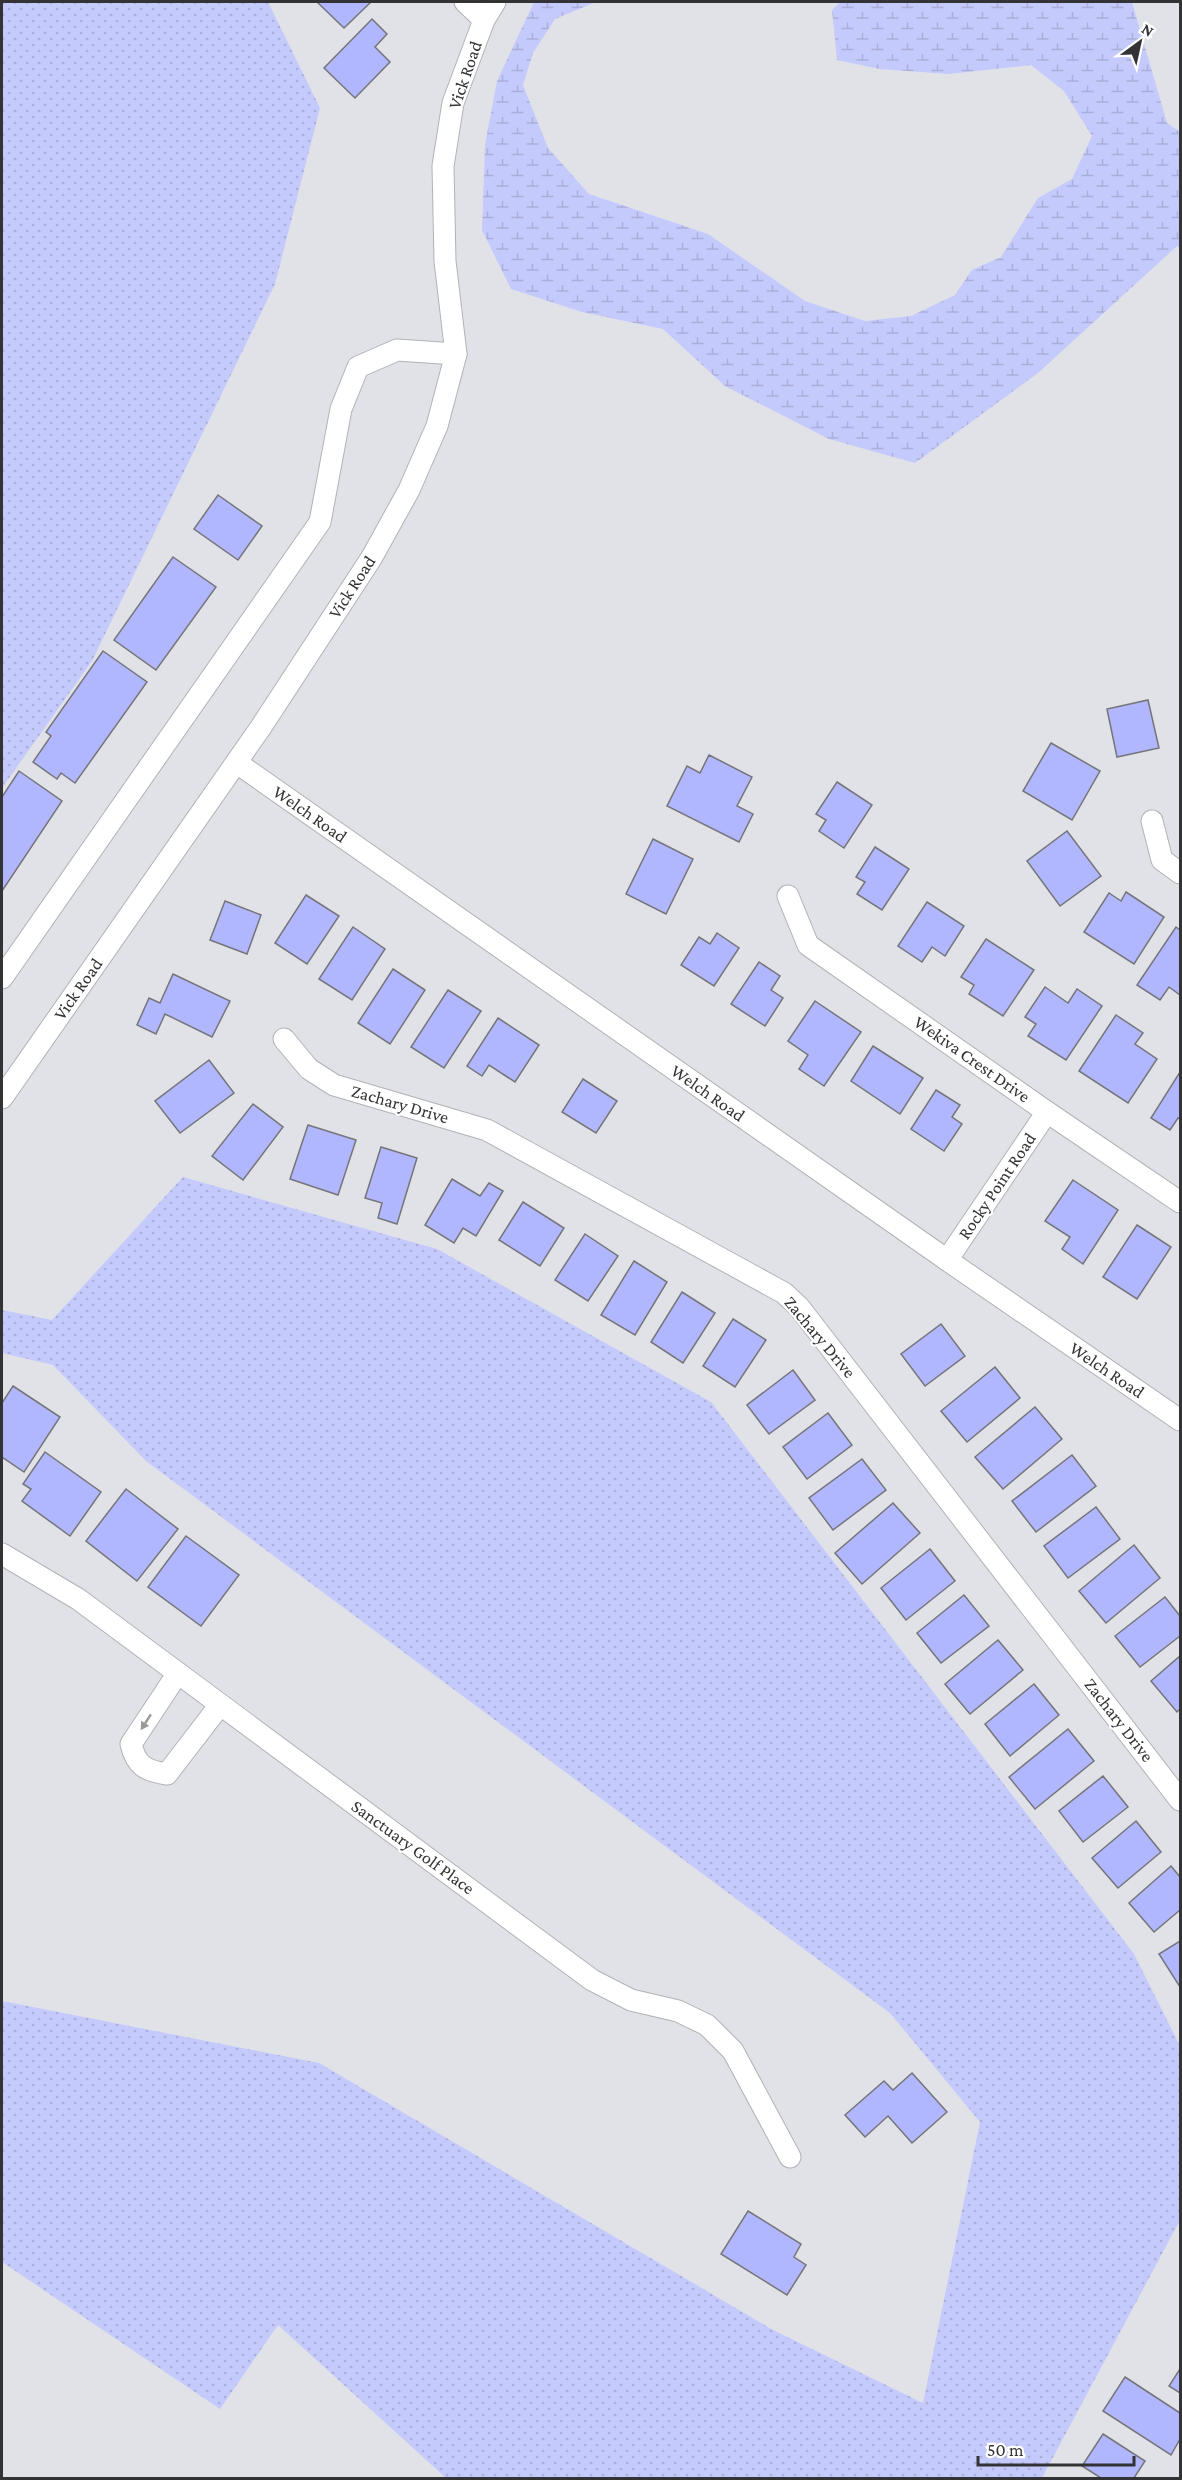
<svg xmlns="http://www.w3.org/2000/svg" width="1182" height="2480" viewBox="0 0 1182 2480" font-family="'Crimson Pro',serif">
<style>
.grass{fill:url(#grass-dots)}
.wetland{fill:url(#wetland-marsh)}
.building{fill:#b1b7fe;stroke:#757579;stroke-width:1.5}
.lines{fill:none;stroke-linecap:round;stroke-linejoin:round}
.minor-casing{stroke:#b1b2b6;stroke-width:23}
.minor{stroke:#fff;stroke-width:21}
.oneway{fill:#99999a}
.labels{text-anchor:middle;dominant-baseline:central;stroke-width:4.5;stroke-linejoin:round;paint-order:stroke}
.street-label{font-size:18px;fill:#333335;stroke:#fff}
</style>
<defs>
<pattern id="grass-dots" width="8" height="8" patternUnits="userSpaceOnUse" patternTransform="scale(1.5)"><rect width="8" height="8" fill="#c5cafd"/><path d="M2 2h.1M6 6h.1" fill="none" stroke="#aaaed9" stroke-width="1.8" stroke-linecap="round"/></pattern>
<pattern id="wetland-marsh" width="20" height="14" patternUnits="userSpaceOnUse" patternTransform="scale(1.5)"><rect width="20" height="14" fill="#c5cafd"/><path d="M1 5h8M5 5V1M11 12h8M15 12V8" fill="none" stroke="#aaaed9"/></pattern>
</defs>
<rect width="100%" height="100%" fill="#e1e2e7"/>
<!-- grass -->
<g class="grass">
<polygon points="2,2 268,2 320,108 275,284 92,661 2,788"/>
<polygon points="183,1177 437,1249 711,1402 1134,1954 1180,2046 1180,2220 1042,2478 446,2478 278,2325 220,2409 2,2262 2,2001 319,2063 773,2330 923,2403 980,2122 890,2013 146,1461 53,1365 2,1353 2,1310 52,1320"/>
</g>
<!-- wetland -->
<polygon class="wetland" points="534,2 596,2 555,19 533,53 523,85 548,148 589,194 708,234 805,301 865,321 911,316 955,295 972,270 1001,257 1038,198 1072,179 1092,136 1064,91 1031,65 949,74 879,69 837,60 832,10 840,2 1132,2 1167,123 1180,132 1180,246 1176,247 1038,373 915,463 829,439 725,386 663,329 582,312 511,289 482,230 485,145 497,81"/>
<!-- building -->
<g class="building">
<polygon points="317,2 371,2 344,28"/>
<polygon points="372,19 387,34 375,47 390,62 355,98 324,68"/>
<polygon points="218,495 262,526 238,560 194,529"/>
<polygon points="173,557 216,587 156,670 114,640"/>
<polygon points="103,651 147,682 75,783 61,773 57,779 33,762 51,736 46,732"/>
<polygon points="1148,700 1159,748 1117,757 1107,709"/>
<polygon points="1051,743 1100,771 1072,820 1023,791"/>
<polygon points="709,755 752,777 737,806 753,814 739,842 667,806 687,766 700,773"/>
<polygon points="19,771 62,801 2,891 2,797"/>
<polygon points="837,782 872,805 844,848 819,831 826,820 816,814"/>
<polygon points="1067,831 1101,876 1060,906 1027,861"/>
<polygon points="653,839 693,859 666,914 626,894"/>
<polygon points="875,847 909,869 882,910 857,894 865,882 856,877"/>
<polygon points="1126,892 1164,917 1134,964 1084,932 1109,893 1121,901"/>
<polygon points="306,895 339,916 307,964 275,943"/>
<polygon points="225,901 261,915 247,954 210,940"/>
<polygon points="927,902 964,926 945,956 932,947 922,962 898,946"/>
<polygon points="353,927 385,949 352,1000 319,979"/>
<polygon points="1176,927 1180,930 1180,995 1169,987 1160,1000 1137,985"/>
<polygon points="717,933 739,948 714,986 681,965 699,937 710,944"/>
<polygon points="986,939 1034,970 1003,1016 969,994 974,985 961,977"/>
<polygon points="759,962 780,976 771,990 783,998 765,1026 731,1004"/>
<polygon points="393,969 425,990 390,1044 358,1023"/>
<polygon points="173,974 230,1001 212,1037 165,1014 156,1034 137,1025 149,998 160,1003"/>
<polygon points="1045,987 1068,1003 1077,989 1102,1006 1066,1060 1028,1036 1036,1024 1025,1017"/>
<polygon points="448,990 481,1011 444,1068 411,1047"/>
<polygon points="815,1001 861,1032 824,1086 799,1069 808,1055 788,1041"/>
<polygon points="1116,1015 1143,1033 1135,1044 1157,1059 1128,1103 1079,1071"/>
<polygon points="498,1018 539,1045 515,1082 489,1065 482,1076 467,1066"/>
<polygon points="873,1046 923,1078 900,1114 851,1081"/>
<polygon points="209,1060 234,1093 180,1133 155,1101"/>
<polygon points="1180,1072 1180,1119 1178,1118 1170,1130 1151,1118"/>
<polygon points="583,1079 617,1101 596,1133 562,1112"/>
<polygon points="936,1090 960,1105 952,1117 962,1124 944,1151 911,1129"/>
<polygon points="253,1104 283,1127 243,1180 212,1156"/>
<polygon points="308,1125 356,1140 338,1195 290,1179"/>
<polygon points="381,1147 417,1158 397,1224 378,1218 382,1203 365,1198"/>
<polygon points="452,1179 480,1196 489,1183 503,1191 476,1236 463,1228 454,1243 425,1225"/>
<polygon points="1073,1180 1118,1210 1083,1264 1062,1249 1070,1237 1045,1221"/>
<polygon points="523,1202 564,1228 540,1266 499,1240"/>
<polygon points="1137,1225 1171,1247 1137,1299 1103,1277"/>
<polygon points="585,1234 618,1256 588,1301 555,1280"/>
<polygon points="634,1261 667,1282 635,1335 601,1315"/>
<polygon points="682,1292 715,1313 683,1363 651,1342"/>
<polygon points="733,1319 766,1340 735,1387 703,1366"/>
<polygon points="941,1324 965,1356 925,1386 901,1354"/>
<polygon points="995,1367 1020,1398 967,1442 941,1411"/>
<polygon points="793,1370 815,1400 769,1434 747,1405"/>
<polygon points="13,1386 60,1417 24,1472 2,1457 2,1403"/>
<polygon points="1035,1407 1062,1439 1003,1489 975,1457"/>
<polygon points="828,1413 852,1445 807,1479 783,1447"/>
<polygon points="45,1452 101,1492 70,1536 22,1501 31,1489 23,1484"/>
<polygon points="1072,1455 1096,1486 1036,1532 1012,1501"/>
<polygon points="862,1459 886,1490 833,1530 809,1498"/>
<polygon points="126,1489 178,1529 137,1581 86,1541"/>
<polygon points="893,1503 920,1533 862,1584 835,1553"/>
<polygon points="1096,1507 1120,1539 1068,1578 1044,1546"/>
<polygon points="186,1536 239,1575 201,1626 148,1587"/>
<polygon points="1134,1545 1160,1578 1106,1623 1079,1591"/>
<polygon points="930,1549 955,1581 906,1620 881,1588"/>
<polygon points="964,1595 989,1626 941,1663 917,1633"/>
<polygon points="1165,1597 1180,1616 1180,1636 1140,1667 1115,1636"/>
<polygon points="998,1640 1023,1670 970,1714 945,1684"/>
<polygon points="1180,1656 1180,1709 1177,1712 1151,1681"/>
<polygon points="1034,1684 1059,1715 1010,1756 985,1724"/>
<polygon points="1068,1729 1094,1761 1035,1809 1009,1777"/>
<polygon points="1103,1776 1128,1807 1083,1842 1059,1811"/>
<polygon points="1136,1821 1161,1852 1118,1888 1092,1858"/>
<polygon points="1171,1866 1180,1877 1180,1910 1154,1932 1129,1903"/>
<polygon points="1180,1941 1180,1987 1159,1954"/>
<polygon points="912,2073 947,2112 912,2143 888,2116 865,2137 845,2115 884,2081 893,2090"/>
<polygon points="748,2211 801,2244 794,2257 806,2265 787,2295 721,2254"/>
<polygon points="1180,2369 1180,2393 1169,2386"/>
<polygon points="1125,2377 1180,2413 1180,2439 1171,2455 1103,2411"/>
<polygon points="1103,2434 1145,2461 1134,2478 1101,2478 1082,2466"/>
</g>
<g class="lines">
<!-- minor casing -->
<g class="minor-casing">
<g id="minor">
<polyline points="465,2 484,20"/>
<polyline points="237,763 947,1260 1180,1420"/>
<polyline points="1152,821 1162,860 1180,873"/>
<polyline points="788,896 808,945 1047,1112 1180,1202"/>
<polyline points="2,978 320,522 341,409 358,367 397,350 456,354"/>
<polyline points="284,1039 309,1069 334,1085 487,1130 784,1293 799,1307 1180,1800"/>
<polyline points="2,1098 261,727 372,557 409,490 437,426 456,354 445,261 443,166 453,103 484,20 495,2"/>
<polyline points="947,1260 1047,1112"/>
<polyline points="2,1554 78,1599 592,1980 631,2000 678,2011 707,2025 733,2051 790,2157"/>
<path d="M178 1673 131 1744C136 1766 146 1771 167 1774L220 1705"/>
</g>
</g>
<!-- minor -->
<use href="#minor" class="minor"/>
</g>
<!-- one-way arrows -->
<defs><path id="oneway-solid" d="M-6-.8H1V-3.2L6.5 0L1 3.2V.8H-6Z" transform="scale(1.5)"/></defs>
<use class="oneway" href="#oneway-solid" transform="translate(146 1722) rotate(123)"/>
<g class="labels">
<!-- street labels -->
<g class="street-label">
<text transform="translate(465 75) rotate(-71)">Vick Road</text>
<text transform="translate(352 587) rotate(-57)">Vick Road</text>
<text transform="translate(310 814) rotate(35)">Welch Road</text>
<text transform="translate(78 989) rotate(-55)">Vick Road</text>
<text transform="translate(972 1059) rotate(35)">Wekiva Crest Drive</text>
<text transform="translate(708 1093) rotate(35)">Welch Road</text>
<text transform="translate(400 1104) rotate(16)">Zachary Drive</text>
<text transform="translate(997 1186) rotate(-56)">Rocky Point Road</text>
<text transform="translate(820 1337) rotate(50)">Zachary Drive</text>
<text transform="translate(1107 1370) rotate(34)">Welch Road</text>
<text transform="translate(1119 1720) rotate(52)">Zachary Drive</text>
<text transform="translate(413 1847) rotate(36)">Sanctuary Golf Place</text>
</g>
</g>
<!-- border -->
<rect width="1182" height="2480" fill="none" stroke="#333335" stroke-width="6"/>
<!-- north arrow -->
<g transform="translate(1140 42) rotate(33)" stroke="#ffffff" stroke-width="4.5" paint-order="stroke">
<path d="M0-4.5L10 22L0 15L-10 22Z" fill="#333335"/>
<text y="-9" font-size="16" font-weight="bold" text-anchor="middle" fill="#333335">N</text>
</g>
<!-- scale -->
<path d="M978 2456v9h156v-9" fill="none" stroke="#333335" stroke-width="3"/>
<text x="987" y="2456" font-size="18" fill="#333335" stroke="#ffffff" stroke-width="4.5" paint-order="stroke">50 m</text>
</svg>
